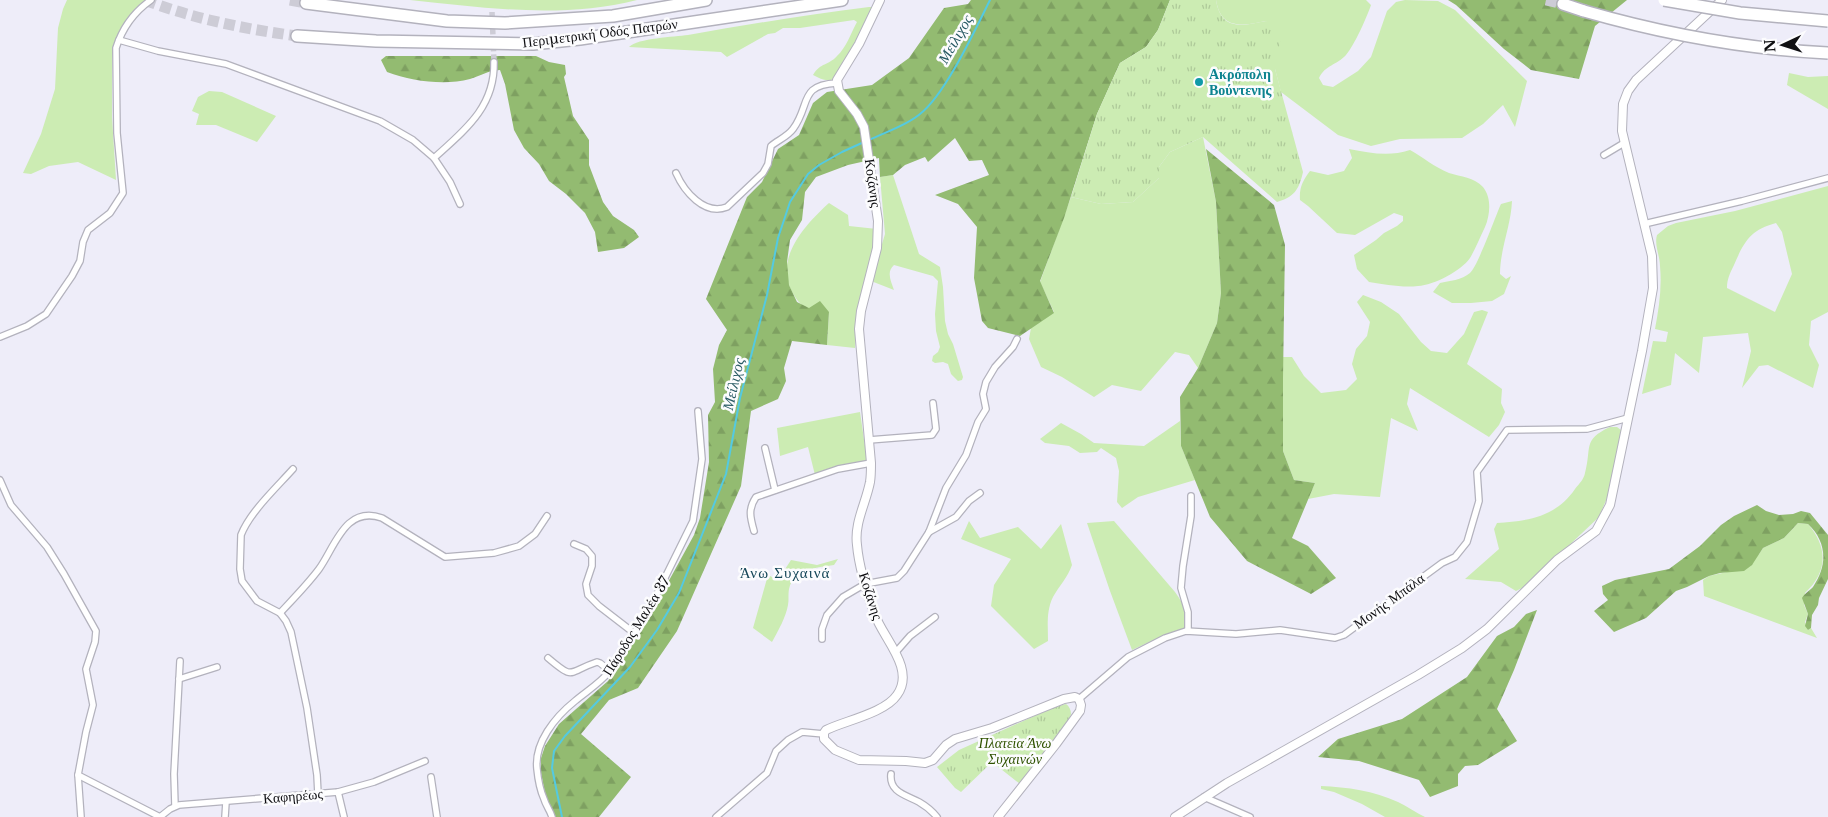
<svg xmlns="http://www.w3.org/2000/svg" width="1828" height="817" viewBox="0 0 1828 817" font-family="'Libre Baskerville',serif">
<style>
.grass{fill:#ccecb3;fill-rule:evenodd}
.forest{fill:url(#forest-firs)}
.park{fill:url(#park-tufts)}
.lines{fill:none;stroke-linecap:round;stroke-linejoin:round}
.stream{stroke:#54cae1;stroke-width:2}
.minor-tunnel{stroke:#cdccd6;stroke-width:5.5;stroke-dasharray:5.5 3;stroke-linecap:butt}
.motorway-tunnel{stroke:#cdccd6;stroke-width:11;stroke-dasharray:11 5.5;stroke-linecap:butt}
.minor-casing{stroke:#b3b2bd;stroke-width:8}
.tertiary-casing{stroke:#b3b2bd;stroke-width:10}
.motorway-casing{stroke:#b3b2bd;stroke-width:14}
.minor{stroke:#fff;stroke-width:5.5}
.tertiary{stroke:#fff;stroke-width:8}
.motorway{stroke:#fff;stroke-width:11}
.motorway-bridge-casing{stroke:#b3b2bd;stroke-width:14;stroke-linecap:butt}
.motorway-bridge{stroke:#fff;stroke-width:11}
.culture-dot{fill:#0f9aa8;stroke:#fcfcfe;stroke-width:2}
.labels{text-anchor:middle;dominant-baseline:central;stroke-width:5;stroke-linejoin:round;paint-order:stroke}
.street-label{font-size:14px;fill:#0f0f12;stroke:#fcfcfe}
.culture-label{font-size:14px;font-weight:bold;fill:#0d838f;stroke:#fcfcfe;text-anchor:start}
.park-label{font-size:14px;font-style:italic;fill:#2f5200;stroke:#fcfcfe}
.water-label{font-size:15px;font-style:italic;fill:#285a64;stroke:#fcfcfe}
.neighbourhood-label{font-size:15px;letter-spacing:1px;fill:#154658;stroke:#fcfcfe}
</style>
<defs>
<pattern id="forest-firs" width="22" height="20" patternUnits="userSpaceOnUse" patternTransform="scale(1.25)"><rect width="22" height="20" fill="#93bb71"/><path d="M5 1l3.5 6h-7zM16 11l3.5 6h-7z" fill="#7ea061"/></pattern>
<pattern id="park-tufts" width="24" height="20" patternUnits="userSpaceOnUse" patternTransform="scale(1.25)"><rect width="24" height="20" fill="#ccecb3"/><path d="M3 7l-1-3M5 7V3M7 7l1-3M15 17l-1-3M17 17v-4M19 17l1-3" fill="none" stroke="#aec999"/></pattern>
</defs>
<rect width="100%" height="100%" fill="#eeedf9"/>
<!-- grass -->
<g class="grass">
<polygon points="67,0 147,0 125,22 114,44 112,58 112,117 116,180 78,162 49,166 31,174 23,173 41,134 55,89 58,28 63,9"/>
<path d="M410 0H637C562 19 486 8 410 0Z"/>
<path d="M1216 0H1366L1371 5C1367 17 1354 46 1346 55 1337 65 1325 65 1319 78L1323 85 1333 87 1358 71 1371 57 1387 11 1396 2 1405 0 1438 1 1455 10 1527 81 1515 127 1503 105 1483 124 1462 138 1400 139 1371 146 1338 135 1281 92 1275 69 1266 21C1242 26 1221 30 1216 0Z"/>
<path d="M869 7H873L857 44 834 79C826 82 821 79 813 75 821 62 828 66 837 56 846 48 851 33 857 22L854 20 800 28H783L775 33 768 34 727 57 721 52 629 47C638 38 674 37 688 35 748 24 808 15 869 7Z"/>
<polygon points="1789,73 1808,77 1828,76 1828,109 1787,85"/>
<polygon points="209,91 222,92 276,116 257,142 216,125 196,125 199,114 192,111 198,97"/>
<polygon points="1203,137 1216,202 1221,293 1217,323 1198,368 1189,355 1175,352 1141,391 1112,385 1094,397 1062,377 1041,367 1029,339 1031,328 1054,312 1040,282 1071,197 1101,204 1133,202 1159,178 1159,167 1170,152"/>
<path d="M1349 149C1370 153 1389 157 1410 150 1423 157 1434 167 1449 173 1461 177 1474 177 1483 187 1492 198 1490 215 1485 227 1480 237 1476 248 1470 258 1461 271 1434 285 1418 286 1402 288 1384 284 1369 282L1357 269 1354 255 1376 240 1384 233 1397 226 1403 221V216L1394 213 1355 235 1337 233 1308 206 1300 200C1299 188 1303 180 1310 171L1328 175 1344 171 1352 158Z"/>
<path d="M893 175 919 254 940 267 943 287 945 321 948 334 953 344 963 377 962 380 958 381 951 374 948 364 943 362 935 363 932 361 933 356 938 352 940 347 936 331 935 314 938 281 933 276 894 265C886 272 891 281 894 290L871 281 885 234 880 177Z"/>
<path d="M1828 186V312L1811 321 1809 345 1819 365 1813 388 1768 365 1759 366 1742 388 1751 351 1748 333 1703 337 1699 373 1675 353 1671 385 1642 394 1653 341 1666 342 1668 332 1655 329C1659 308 1662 288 1660 266 1660 256 1654 245 1657 235L1668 226 1676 223 1735 211ZM1776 223 1782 232 1792 274 1775 312 1727 288C1727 279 1730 273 1734 265 1744 242 1750 230 1776 223Z"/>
<path d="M1512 201C1511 226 1500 249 1500 274L1506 279 1511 276 1504 294 1492 301 1471 303H1452L1433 292 1440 283C1449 281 1462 280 1470 273 1478 266 1495 217 1501 204Z"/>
<path d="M829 203 848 215 849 226 877 229V238L857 311 855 348 827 345 829 312C823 311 816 310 810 309 800 306 796 299 791 290 775 257 806 224 829 203Z"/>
<polygon points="1363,295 1381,302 1399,314 1421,342 1431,351 1447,353 1464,334 1474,312 1482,310 1488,312 1467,364 1502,389 1501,403 1505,412 1499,425 1489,437 1410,388 1407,404 1418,431 1391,418 1380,497 1334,494 1308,499 1315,483 1294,480 1283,451 1283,357 1292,357 1304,376 1321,393 1346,390 1357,379 1352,364 1356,349 1367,336 1370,322 1357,302"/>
<polygon points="860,412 867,460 861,463 815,475 808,447 780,456 777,428"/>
<polygon points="1180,421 1181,446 1195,480 1138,497 1122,508 1117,502 1119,471 1116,458 1101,448 1097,452 1080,453 1069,446 1045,443 1040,439 1061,423 1081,434 1094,443 1144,446"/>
<path d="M1610 427H1617L1621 430 1620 447 1607 498 1599 517 1526 586 1516 591 1501 582 1465 579 1499 549 1494 529 1497 523C1528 521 1556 517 1575 489 1579 484 1584 479 1585 473 1592 447 1582 440 1610 427Z"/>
<path d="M969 521 980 538 1018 527 1041 549 1061 524 1072 565C1068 577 1059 586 1053 597 1046 611 1048 626 1048 641L1034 649 991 606 994 585 1011 559 961 539Z"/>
<path d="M1114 521 1175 592C1184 604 1187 613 1186 628L1162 636 1132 650 1110 591 1087 523Z"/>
<path d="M1798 523 1808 524C1828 547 1828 572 1805 593L1804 605 1808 614 1805 622 1808 630 1811 628 1817 638 1704 596 1703 580 1709 576 1727 572 1759 554 1763 548 1784 538Z"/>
<path d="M838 559 834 565C816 568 794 568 789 589 788 595 789 600 788 605 786 617 778 631 772 642L753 628 768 575 778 580 791 560 817 565Z"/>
<path d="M1321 786C1347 787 1374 791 1398 802 1407 806 1416 813 1425 817H1385L1362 804 1334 792 1321 789Z"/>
</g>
<!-- forest -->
<g class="forest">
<polygon points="971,0 1170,0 1158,30 1146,47 1120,63 1097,114 1064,218 1040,281 1054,313 1020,336 988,328 982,321 974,278 977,227 958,204 935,195 989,175 982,160 969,161 955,138 928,162 925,157 905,165 893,175 880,177 879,158 848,165 816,177 805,192 802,220 790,240 787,262 789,285 797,302 809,308 820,301 829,312 827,345 792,341 784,368 786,381 778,399 751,411 741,486 677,631 638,688 609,700 581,734 631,777 599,817 555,817 545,793 541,773 541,758 545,746 559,724 608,681 661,595 694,535 700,518 709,462 708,415 715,402 713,369 719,345 727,330 706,299 747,197 762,182 778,149 799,135 813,103 827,92 872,85 909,58 944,8 968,4"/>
<polygon points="1448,0 1627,0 1595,26 1579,79 1531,70 1504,49 1456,5"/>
<path d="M386 56H536L549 62 565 65 566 74 564 77 573 116 589 140V165L603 202 613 216 634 230 639 237 624 248 598 252 595 232 585 213 566 194 549 181 539 164 524 148 514 130 505 84 500 70C486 71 483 75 470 79 444 86 412 81 387 72L381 60Z"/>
<polygon points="1206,149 1274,205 1285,245 1283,379 1283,451 1294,480 1315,483 1292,538 1308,546 1336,578 1311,594 1247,561 1210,517 1181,446 1180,397 1198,368 1217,323 1221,293 1216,202"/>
<path d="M1757 505 1766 511 1779 515 1793 514 1801 511 1810 513 1828 535V579L1819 598 1818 605 1812 615 1811 628 1808 630 1805 626 1808 614 1802 598C1805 593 1809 591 1813 587 1828 565 1827 542 1808 524L1798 523 1784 538 1763 548 1752 565 1744 571 1720 573 1709 576 1687 587 1676 591 1646 618 1614 632 1594 611 1608 600 1603 594 1602 586 1615 580 1669 569 1700 546 1721 525 1734 516Z"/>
<polygon points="1537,610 1514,670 1497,709 1517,741 1478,765 1465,766 1458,774 1458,786 1430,797 1419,780 1359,761 1318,757 1338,739 1402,719 1467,677 1497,636 1514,627 1526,614"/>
</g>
<!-- park -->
<g class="park">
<path d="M1170 0H1216C1221 31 1242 26 1266 21L1281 37 1275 69 1303 172C1299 190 1294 197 1277 202L1203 137 1170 152 1159 167V178L1133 202 1101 204 1071 197 1097 114 1120 63 1146 47 1158 30Z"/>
<path d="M1066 704C1069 706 1071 710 1071 714 1069 724 1029 773 1020 784L992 762 961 792 955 788 937 767 959 750 1052 708Z"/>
</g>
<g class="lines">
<!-- stream -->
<g class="stream">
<path d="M869 140C885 132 906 126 920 114 945 95 975 30 990 0"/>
<polyline points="562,817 552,768 554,751 565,736 630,667 657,630 679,593 726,474 740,398 767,295 778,238 790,202 808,174 819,165 842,152 864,142"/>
</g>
<!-- minor-tunnel -->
<polyline class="minor-tunnel" points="492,12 494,62"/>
<!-- motorway-tunnel -->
<g class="motorway-tunnel">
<path d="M145 0C194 19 245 29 297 36"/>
<polyline points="290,0 306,3"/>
<polyline points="1546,0 1563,4"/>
</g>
<!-- minor casing -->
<g class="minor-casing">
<g id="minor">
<polyline points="119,40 158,51 226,64 380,121 413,140 434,158 450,182 460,204"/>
<polyline points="1604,155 1624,143"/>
<path d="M434 158C465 130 495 107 494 62"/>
<path d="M676 173C684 191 704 216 727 207L763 173 768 164 771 146C778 140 787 137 793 129 811 105 798 85 837 83"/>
<polyline points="1644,224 1742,201 1828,178"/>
<path d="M0 337 27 326 46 314 72 276 80 261 83 242 88 230 110 213 123 193 117 133 116 48C122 29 134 12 151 0"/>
<polyline points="869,440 932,435 936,429 933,403"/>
<polyline points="765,448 775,490"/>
<path d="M293 469C276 488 250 512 241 535L240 569 242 581 257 601 280 613 286 621 291 632 307 708 317 775 318 794"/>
<polyline points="0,480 11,505 47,547 64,574 96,631 95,642 86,669 93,705 86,732 78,775 160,817"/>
<path d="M754 531C750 517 748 509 756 497L838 469 871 463"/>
<polyline points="929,532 956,517 969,501 980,493"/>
<polyline points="574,544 586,549 592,556 592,566 586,584 588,595 599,606 634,633"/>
<path d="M280 613C293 599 307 585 319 569 335 547 345 505 382 518L445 557 494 553 519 546 535 534 547 516"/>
<polyline points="1188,630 1188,612 1181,588 1183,566 1191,516 1191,496"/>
<polyline points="822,639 822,629 827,615 843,597 865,584 897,578 904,571 929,532 946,488 966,455 978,422 986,409 983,394 986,382 995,367 1013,347 1017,339"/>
<polyline points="896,652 910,636 935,617"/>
<path d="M548 658C575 681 567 672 597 662L600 663 610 671"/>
<polyline points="179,679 217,667"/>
<polyline points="1079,699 1128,657 1165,638 1186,631 1236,634 1280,630 1335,638 1344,635 1442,563 1455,557 1467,542 1479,501 1477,472 1507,430 1587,429 1628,418"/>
<path d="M891 774C889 792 906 795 919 802 926 806 932 811 937 817"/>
<polyline points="78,775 81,817"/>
<polyline points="431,777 437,817"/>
<polyline points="338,792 344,817"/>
<polyline points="1204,797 1250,817"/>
<polyline points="175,806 174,774 180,661"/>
<polyline points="160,817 170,809 179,805 338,792 374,782 425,761"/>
<polyline points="225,817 226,802"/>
<path d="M552 817C550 810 546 806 544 799 540 790 538 779 537 769 534 743 555 717 575 701 587 691 600 683 610 671L650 608 693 521 702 459 698 411"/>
<polyline points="716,817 767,773 776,751 788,740 802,732 824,734"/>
</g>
</g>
<!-- tertiary casing -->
<g class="tertiary-casing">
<g id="tertiary">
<path d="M880 0 859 44 837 80 839 91 857 114 864 127 878 221 877 248 861 311 859 329 871 463C871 470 871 476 870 482 866 503 854 523 857 545 859 568 867 593 875 615 883 638 916 669 897 695 885 713 844 721 826 730L824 733V739L835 750 859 760 906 761 925 763 933 760 946 745 955 739 992 728 1064 699 1075 697 1079 699 1081 705 1080 711 1056 744 998 817"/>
<polyline points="1175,817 1227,783 1418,675 1462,648 1487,629 1557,560 1596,531 1610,505 1642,351 1653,288 1652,256 1622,131 1623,104 1628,91 1636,80 1722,0"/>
</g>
</g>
<!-- motorway casing -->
<g class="motorway-casing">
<g id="motorway">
<polyline points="306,3 447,21 505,23 613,16 706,0"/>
<polyline points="1563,4 1584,11"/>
<polyline points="297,36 376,41 533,44 580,39 842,0"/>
</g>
</g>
<!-- minor -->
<use href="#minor" class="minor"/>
<!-- tertiary -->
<use href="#tertiary" class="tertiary"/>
<!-- motorway -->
<use href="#motorway" class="motorway"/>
<!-- motorway-bridge casing -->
<g class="motorway-bridge-casing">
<g id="motorway-bridge">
<polyline points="1664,0 1740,13 1828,21"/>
<path d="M1584 11C1664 34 1745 49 1828 53"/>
</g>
</g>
<!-- motorway-bridge -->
<use href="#motorway-bridge" class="motorway-bridge"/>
</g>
<!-- markers -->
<circle class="culture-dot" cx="1199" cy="82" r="5"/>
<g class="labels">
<!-- street labels -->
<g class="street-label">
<text transform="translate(600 33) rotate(-7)">Περιμετρική Οδός Πατρών</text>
<text transform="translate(873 183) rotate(82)">Κοζάνης</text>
<text transform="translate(871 596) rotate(72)">Κοζάνης</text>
<text transform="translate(1389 601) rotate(-36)">Μονής Μπάλα</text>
<text transform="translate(636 626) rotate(-58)">Πάροδος Μαλέα 37</text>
<text transform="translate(293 796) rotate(-5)">Καφηρέως</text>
</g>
<!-- culture labels -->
<g class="culture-label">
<text x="1209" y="74">Ακρόπολη<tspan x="1209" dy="16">Βούντενης</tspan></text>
</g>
<!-- park labels -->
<g class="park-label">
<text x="1015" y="743">Πλατεία Άνω<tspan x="1015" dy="16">Συχαινών</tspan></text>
</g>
<!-- water labels -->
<g class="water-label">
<text transform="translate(955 39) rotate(-60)">Μείλιχος</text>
<text transform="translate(733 384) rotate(-77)">Μείλιχος</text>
</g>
<!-- neighbourhood labels -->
<g class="neighbourhood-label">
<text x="785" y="572">Άνω Συχαινά</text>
</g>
</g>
<!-- north arrow -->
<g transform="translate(1783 45) rotate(266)" stroke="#fcfcfe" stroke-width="4" paint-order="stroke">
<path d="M0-4L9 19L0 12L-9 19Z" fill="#0f0f12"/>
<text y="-8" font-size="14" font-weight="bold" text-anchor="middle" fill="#0f0f12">N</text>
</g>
</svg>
